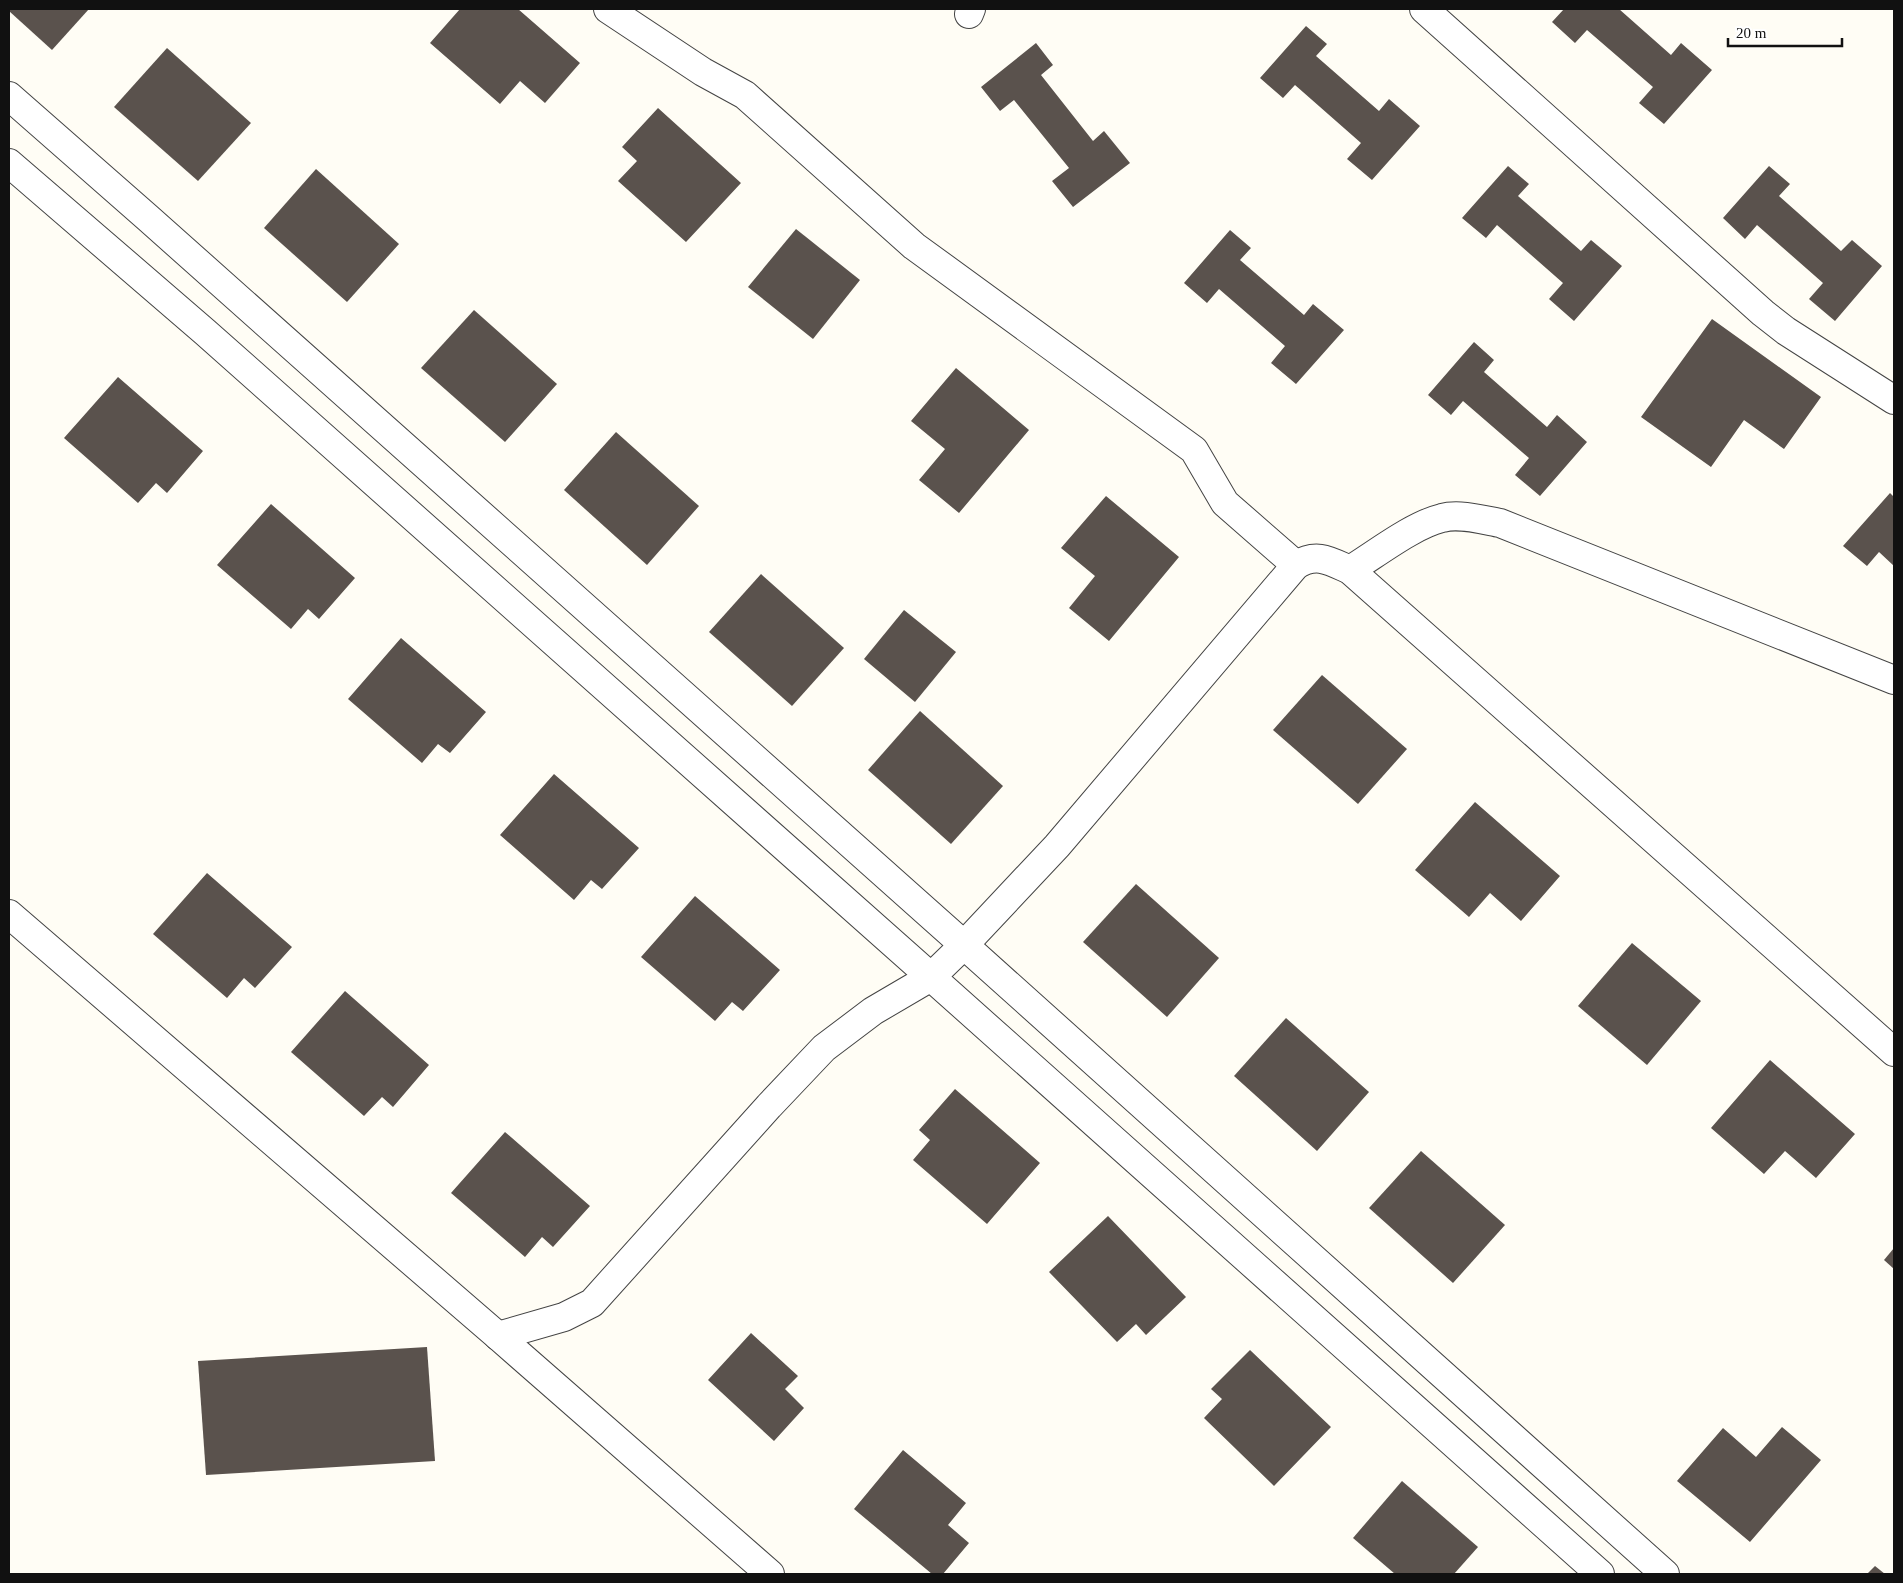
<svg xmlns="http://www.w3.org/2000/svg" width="1903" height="1583" viewBox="0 0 1903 1583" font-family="'Times New Roman',serif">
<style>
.building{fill:#5a524d}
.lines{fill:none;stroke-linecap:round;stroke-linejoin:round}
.minor-casing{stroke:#444;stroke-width:30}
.minor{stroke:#fff;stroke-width:28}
</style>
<rect width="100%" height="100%" fill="#fffdf5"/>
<!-- building -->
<g class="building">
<polygon points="9,9 89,9 52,50 9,11"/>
<polygon points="460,9 518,9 580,63 545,103 520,81 500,104 430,43"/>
<polygon points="1564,9 1619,9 1671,55 1681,43 1712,70 1664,124 1639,103 1653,87 1587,30 1575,43 1552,22"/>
<polygon points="1306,26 1327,44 1316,56 1379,111 1389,99 1420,126 1372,180 1347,159 1361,143 1295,85 1283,98 1260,78"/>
<polygon points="1036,43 1053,65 1041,75 1093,141 1104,131 1130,163 1073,207 1052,181 1069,168 1014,100 1000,111 981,87"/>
<polygon points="167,48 251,123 198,181 114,107"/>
<polygon points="658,108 741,183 686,242 618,181 637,161 622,147"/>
<polygon points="1508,166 1529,184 1518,196 1581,251 1591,240 1622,266 1574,321 1549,299 1563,283 1497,225 1486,238 1462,218"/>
<polygon points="1769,166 1790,184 1779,196 1841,251 1852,240 1882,266 1835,321 1809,299 1823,283 1757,225 1745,239 1723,218"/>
<polygon points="316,169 399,244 347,302 264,228"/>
<polygon points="796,229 860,280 813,339 748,287"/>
<polygon points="1230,230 1251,248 1240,260 1304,315 1313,304 1344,330 1296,384 1271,363 1285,346 1219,289 1207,303 1184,283"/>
<polygon points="474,310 557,384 505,442 421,368"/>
<polygon points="1712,319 1821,397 1784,449 1744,420 1711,467 1641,417"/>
<polygon points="1474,342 1494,360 1484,372 1547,427 1557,415 1587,442 1540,496 1515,475 1529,458 1463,401 1451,415 1428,395"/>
<polygon points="956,368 1029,430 959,513 919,480 945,449 911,421"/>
<polygon points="118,377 203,451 167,493 156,483 138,503 64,438"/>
<polygon points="616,432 699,506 647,565 564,490"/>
<polygon points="1890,493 1894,497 1894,566 1879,552 1867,566 1843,546"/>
<polygon points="1106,496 1179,557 1109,641 1069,608 1095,576 1061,548"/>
<polygon points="271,504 355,578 319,619 308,609 291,629 217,565"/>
<polygon points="761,574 844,648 792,706 709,632"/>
<polygon points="904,610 956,652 915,702 864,659"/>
<polygon points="401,638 486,712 450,753 438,744 422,763 348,699"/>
<polygon points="1322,675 1407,749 1358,804 1273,730"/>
<polygon points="920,711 1003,786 951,844 868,770"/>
<polygon points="554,774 639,848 602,889 591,880 574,900 500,835"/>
<polygon points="1475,802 1560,876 1521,921 1490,893 1469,917 1415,870"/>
<polygon points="207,873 292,947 255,988 244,978 227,998 153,934"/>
<polygon points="1136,884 1219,958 1167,1017 1083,942"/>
<polygon points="695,896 780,970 743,1011 732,1002 715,1021 641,957"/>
<polygon points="1632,943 1701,1001 1647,1065 1578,1006"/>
<polygon points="345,991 429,1065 393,1107 382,1097 364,1116 291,1052"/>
<polygon points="1286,1018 1369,1092 1317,1151 1234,1076"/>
<polygon points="1770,1060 1855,1134 1816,1178 1785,1151 1764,1174 1711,1128"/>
<polygon points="955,1089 1040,1163 987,1224 913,1160 930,1140 919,1130"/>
<polygon points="505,1132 590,1206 553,1247 542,1237 525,1257 451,1193"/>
<polygon points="1421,1151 1505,1225 1453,1283 1369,1208"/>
<polygon points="1108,1216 1186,1297 1146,1335 1136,1324 1117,1342 1049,1272"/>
<polygon points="1894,1248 1894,1269 1884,1260"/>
<polygon points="751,1333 798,1376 785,1389 804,1408 774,1441 708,1380"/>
<polygon points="427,1347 435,1461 206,1475 198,1361"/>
<polygon points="1250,1350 1331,1427 1274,1486 1204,1418 1222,1399 1211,1389"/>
<polygon points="1782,1427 1821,1460 1750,1542 1677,1481 1723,1428 1756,1457"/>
<polygon points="903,1450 966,1503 948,1525 969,1543 943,1574 932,1574 854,1509"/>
<polygon points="1402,1481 1478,1547 1454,1574 1395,1574 1353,1538"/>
<polygon points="1875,1566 1885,1574 1867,1574"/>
</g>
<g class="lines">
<!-- minor casing -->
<g class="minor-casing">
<g id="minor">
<polyline points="608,9 703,72 745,95 914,246 1194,450 1225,503 1296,565"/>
<polyline points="1424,9 1763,313 1786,331 1894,400"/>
<polyline points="969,14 971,9"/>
<polyline points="9,96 148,218 964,945 1665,1574"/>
<polyline points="9,163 205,332 931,977 1600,1574"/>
<path d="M1350 570C1376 554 1413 525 1442 518 1459 513 1484 520 1500 523L1894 680"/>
<polyline points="9,914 498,1336 770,1574"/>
<path d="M498 1336 564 1317 592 1303 769 1106 824 1048 873 1011 931 977 964 945 1057 846 1296 565C1317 552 1330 561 1350 570L1894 1052"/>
</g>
</g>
<!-- minor -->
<use href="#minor" class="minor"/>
</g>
<!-- border -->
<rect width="1903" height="1583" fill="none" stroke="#111111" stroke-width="20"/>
<!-- scale -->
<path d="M1728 38v8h114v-8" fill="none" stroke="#111111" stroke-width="2.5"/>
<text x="1736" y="38" font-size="15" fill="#111111" stroke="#ffffff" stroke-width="4" paint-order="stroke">20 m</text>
</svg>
